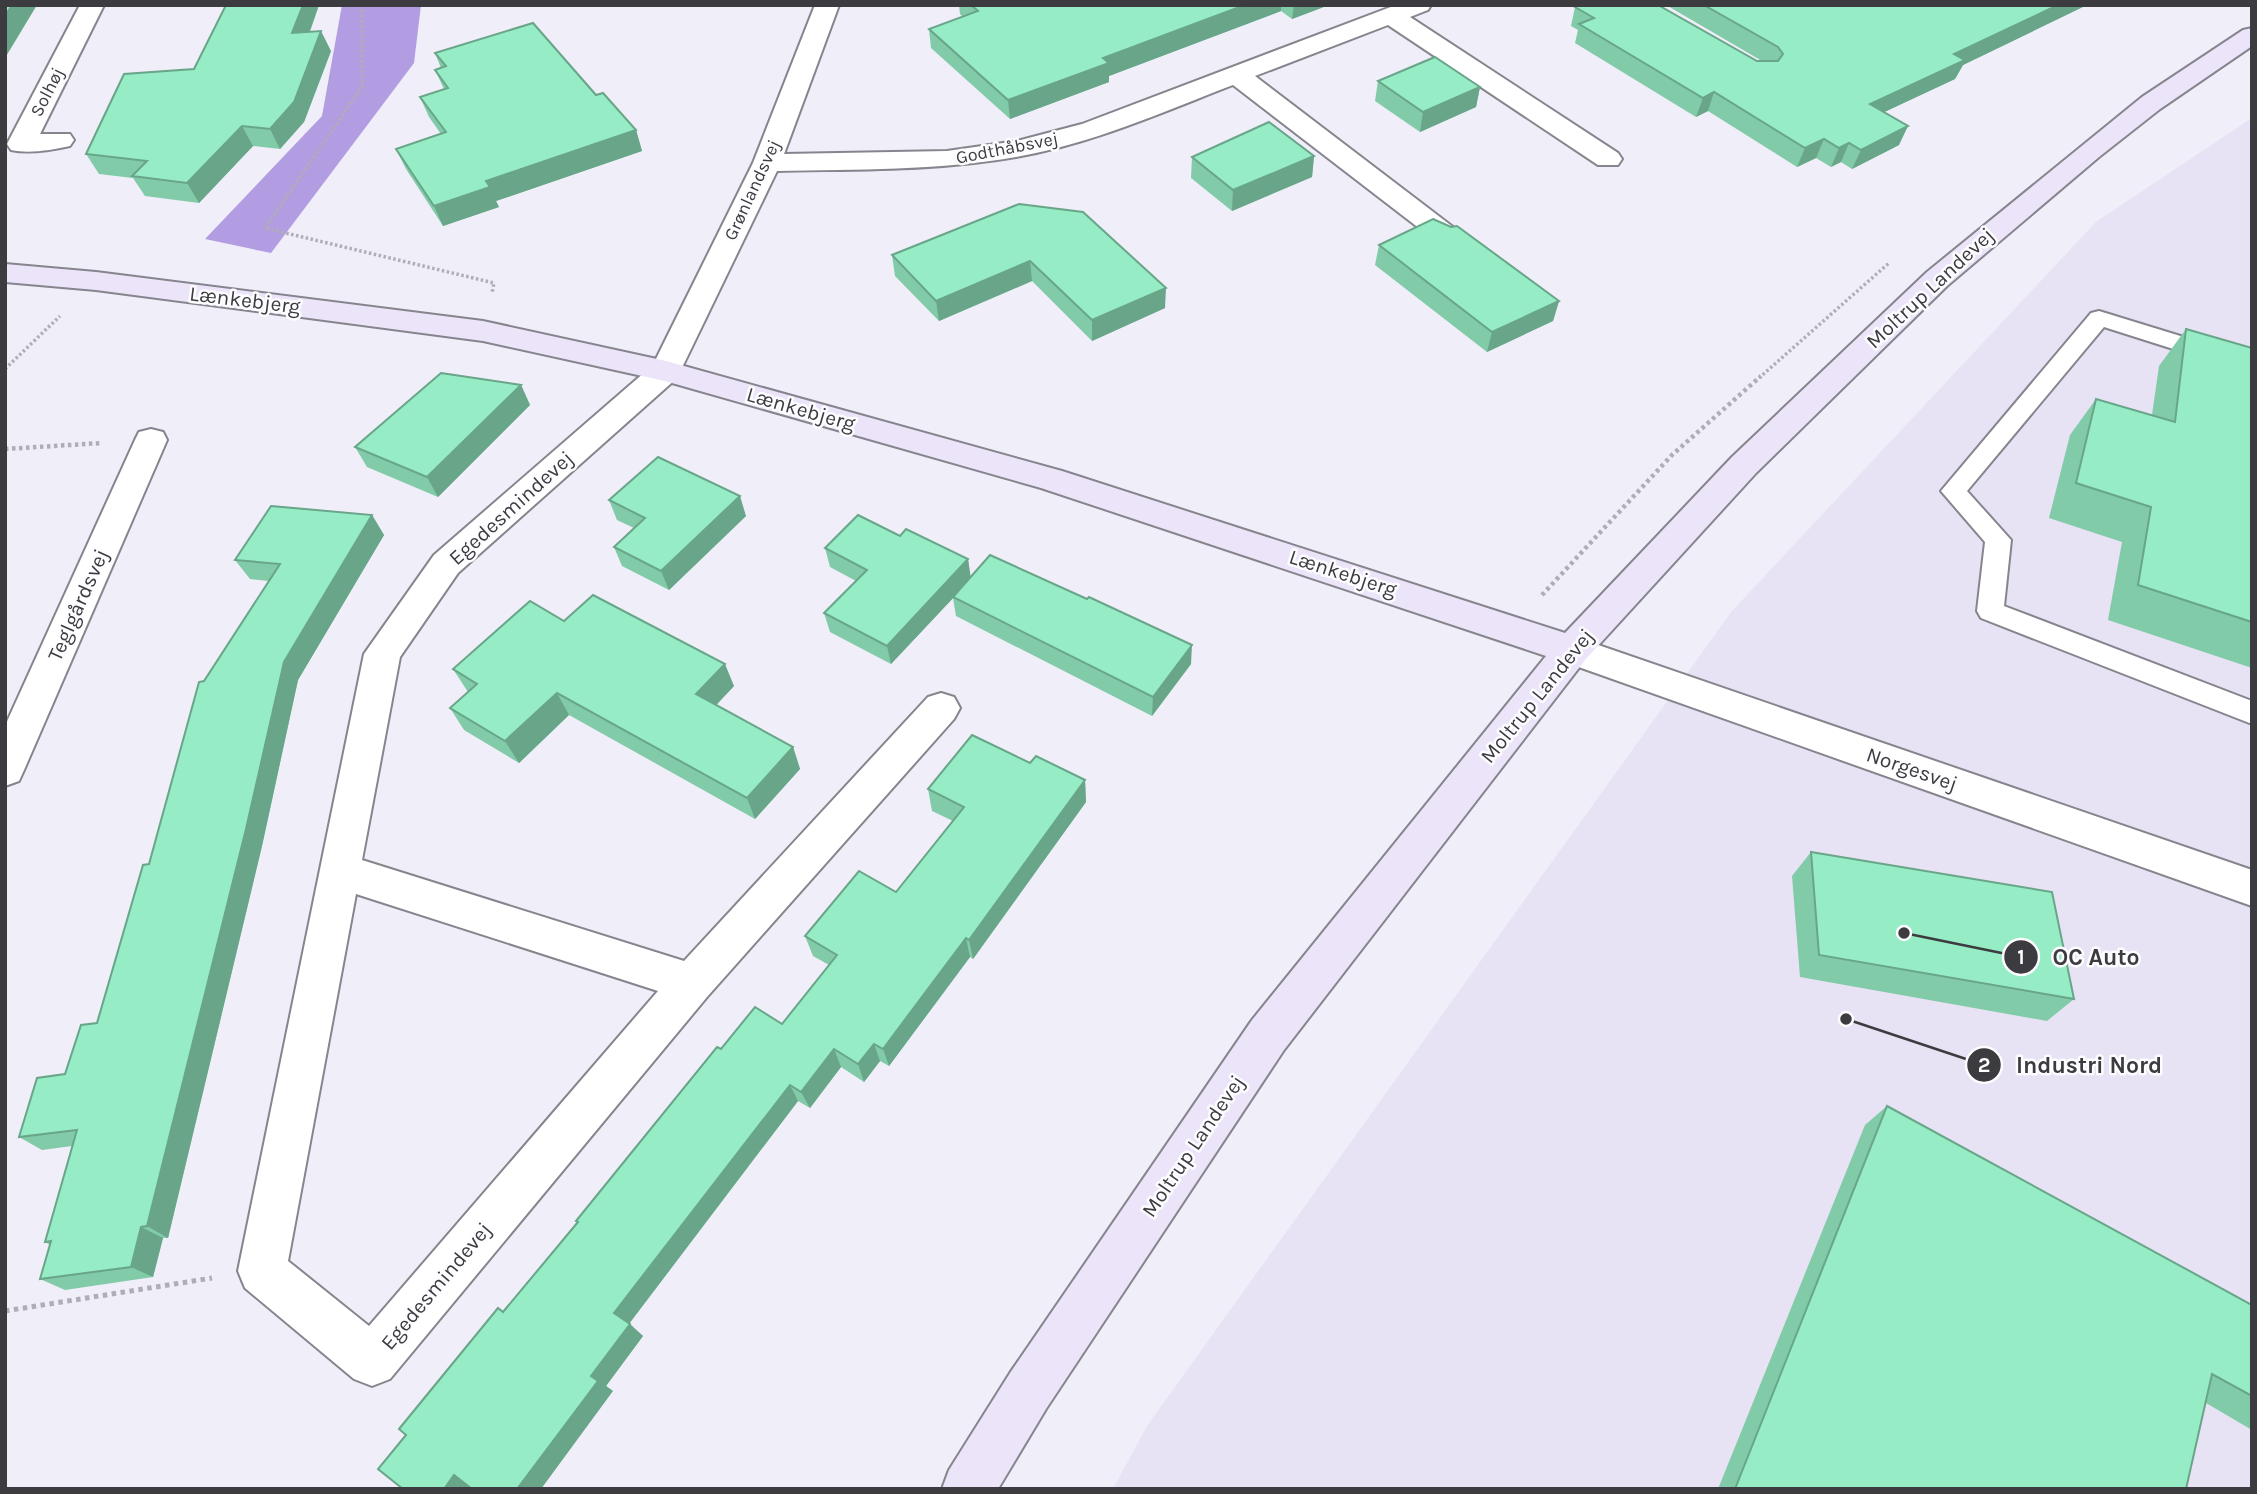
<svg xmlns="http://www.w3.org/2000/svg" width="2257" height="1494" viewBox="0 0 2257 1494" font-family="Karla,sans-serif">
<style>
.built{fill:#e7e2f4}
.forest{fill:#b29ce2}
.lines{fill:none;stroke-linecap:round;stroke-linejoin:round}
.lane-casing{stroke:#86848d;stroke-width:4}
.street-casing{stroke:#86848d;stroke-width:4}
.secondary-casing{stroke:#86848d;stroke-width:4}
.path-far2{stroke:#afadb5;stroke-width:3.5;stroke-dasharray:2.5 2.5;stroke-linecap:butt}
.path-far1{stroke:#afadb5;stroke-width:4.5;stroke-dasharray:3.5 3.5;stroke-linecap:butt}
.path{stroke:#afadb5;stroke-width:5;stroke-dasharray:4.5 4.5;stroke-linecap:butt}
.lane{fill:#fff;fill-rule:evenodd}
.street{fill:#fff;fill-rule:evenodd}
.secondary{fill:#ece5fa;fill-rule:evenodd}
.wall{fill:#81cba9}
.shaded-wall{fill:#69a589}
.building{fill:#96ecc4;stroke:#69a589;stroke-width:2}
.labels{text-anchor:middle;dominant-baseline:central;stroke-width:5;stroke-linejoin:round;paint-order:stroke}
.far-street-label{font-size:18px;fill:#3c3b3f;stroke:#fdfcff}
.street-label{font-size:21px;fill:#3c3b3f;stroke:#fdfcff}
.leader{fill:none;stroke:#3c3b3f;stroke-width:2.5}
.callout-dot{fill:#3c3b3f;stroke:#fdfcff;stroke-width:2.5}
.mark-label{font-size:21px;text-anchor:middle;font-weight:bold;fill:#fff}
.callout-label{font-size:23px;text-anchor:middle;font-weight:bold;fill:#3c3b3f;stroke:#fdfcff;stroke-width:5;stroke-linejoin:round;paint-order:stroke}
</style>
<rect width="100%" height="100%" fill="#f0eef8"/>
<!-- built -->
<polygon class="built" points="2252,118 2252,1489 1113,1489 1147,1426 1732,611 2096,222"/>
<!-- forest -->
<polygon class="forest" points="342,5 421,5 414,63 271,253 205,239 322,116"/>
<g class="lines">
<!-- lane casing -->
<g class="lane-casing">
<polygon id="lane" points="2099,311 2252,358 2252,374 2104,327 1967,491 2011,540 2004,606 2252,701 2252,724 1981,618 1977,611 1985,542 1941,491 2091,313"/>
</g>
<!-- street casing -->
<g class="street-casing">
<g id="street">
<path d="M80 5H104L40 134H70L74 140 70 146C52 150 29 154 11 150L7 144Z"/>
<path d="M815 5H839L784 154 947 151 1017 141 1082 124 1396 5H1431L1428 10 1410 17 1618 153 1622 159 1618 165H1598L1388 25 1255 76 1457 230 1461 236 1457 242 1447 245 1437 242 1233 85C1163 112 1091 144 1016 157 937 171 857 169 777 171L677 378 458 573 400 657 362 860 684 961 928 697 941 693 954 697 960 708 954 719 707 997 390 1379 372 1386 354 1379 245 1288 238 1271 364 654 434 555 653 365 753 163ZM356 894 658 991 369 1326 288 1261Z"/>
<polygon points="151,429 163,432 167,440 24,770 19,781 5,786 5,726 135,440 139,432"/>
<polygon points="1572,636 2252,870 2252,906 1559,660 1554,650 1559,640"/>
</g>
</g>
<!-- secondary casing -->
<g class="secondary-casing">
<polygon id="secondary" points="2252,28 2252,46 2160,109 2099,157 1947,286 1756,473 1585,660 1284,1050 1046,1409 998,1489 942,1489 949,1470 1010,1373 1252,1020 1546,656 1041,488 665,381 483,341 96,290 5,282 5,264 96,272 483,321 666,361 1062,471 1565,633 1732,457 1927,272 2142,97 2243,30"/>
</g>
<!-- path-far2 -->
<g class="path-far2">
<polyline points="362,5 362,87 265,228 494,283 492,293"/>
<polyline points="5,369 60,316"/>
<polyline points="1759,378 1889,263"/>
</g>
<!-- path-far1 -->
<g class="path-far1">
<polyline points="5,449 102,443"/>
<polyline points="1542,595 1672,455 1761,376"/>
</g>
<!-- path -->
<polyline class="path" points="5,1311 212,1278"/>
<!-- lane -->
<use href="#lane" class="lane"/>
<!-- street -->
<use href="#street" class="street"/>
<!-- secondary -->
<use href="#secondary" class="secondary"/>
</g>
<!-- wall -->
<g class="wall">
<polygon points="226,5 319,5 310,32 331,51 304,122 280,149 253,146 199,203 145,196 133,178 99,174 86,154 194,69"/>
<polygon points="959,5 1329,5 1292,19 1281,11 1109,76 1109,82 1010,119 931,48 929,29 963,17 960,14"/>
<polygon points="1666,5 2087,5 1963,65 1955,79 1884,112 1899,145 1852,169 1841,162 1831,167 1816,158 1797,167 1708,111 1696,117 1575,43 1578,30 1571,26 1575,7 1757,61 1762,61"/>
<polygon points="435,53 596,95 636,130 642,151 496,201 499,207 443,226 406,169 396,149 441,134 429,117 420,97 444,89 435,70 441,68"/>
<polygon points="1378,81 1480,87 1476,107 1420,132 1375,101"/>
<polygon points="1314,156 1312,177 1232,211 1191,178 1192,157"/>
<polygon points="1019,204 1165,308 1092,341 1032,281 939,321 895,276 892,255"/>
<polygon points="1379,245 1559,301 1553,321 1487,352 1375,265"/>
<polygon points="2186,329 2252,348 2252,668 2108,620 2122,542 2049,518 2070,435 2096,399 2152,415 2159,366"/>
<polygon points="521,385 530,405 438,497 367,467 355,447"/>
<polygon points="609,500 746,516 669,590 622,566 614,547 634,528 617,520"/>
<polygon points="372,515 384,535 298,680 262,846 168,1238 163,1238 153,1277 65,1290 40,1279 50,1245 45,1242 72,1146 42,1150 19,1137 65,1074 97,1023 149,864 204,681 269,581 250,579 235,560"/>
<polygon points="900,536 968,559 970,577 1191,664 1152,716 956,616 953,598 891,664 830,632 824,613 856,581 830,567 825,548"/>
<polygon points="564,621 734,686 716,705 793,747 800,769 755,819 569,715 519,763 464,730 450,708 468,692 453,669"/>
<polygon points="1030,763 1085,780 1086,802 973,959 970,957 889,1066 880,1061 864,1082 841,1067 810,1108 798,1101 629,1324 643,1336 606,1386 613,1391 406,1435 503,1311 721,1049 782,1024 829,965 813,956 805,936 896,892 953,821 932,811 928,789"/>
<polygon points="1811,852 2074,999 2047,1021 1800,977 1792,876"/>
<polygon points="1887,1106 2252,1305 2252,1430 2206,1403 2186,1489 1718,1489 1865,1125"/>
</g>
<!-- shaded-wall -->
<g class="shaded-wall">
<polygon points="12,5 37,5 5,58 5,16"/>
<polygon points="303,5 319,5 302,52 292,33"/>
<polygon points="1245,5 1281,5 1281,11 1109,76 1109,82 1010,119 1008,100 1103,58"/>
<polygon points="1294,5 1329,5 1292,19"/>
<polygon points="2058,5 2087,5 1963,65 1955,79 1861,123 1870,104 1954,54"/>
<polygon points="321,31 331,51 304,122 280,149 270,129"/>
<polygon points="1480,87 1476,107 1420,132 1423,112"/>
<polygon points="1714,92 1708,111 1696,117 1703,98"/>
<polygon points="242,126 253,146 199,203 187,183"/>
<polygon points="1908,126 1899,145 1852,169 1861,150"/>
<polygon points="636,130 642,151 496,201 499,207 443,226 434,206 486,181"/>
<polygon points="1824,139 1816,158 1797,167 1805,148"/>
<polygon points="1849,143 1841,162 1831,167 1839,148"/>
<polygon points="1314,156 1312,177 1232,211 1233,190"/>
<polygon points="1030,261 1032,281 939,321 936,301"/>
<polygon points="1166,288 1165,308 1092,341 1092,320"/>
<polygon points="1559,301 1553,321 1487,352 1492,332"/>
<polygon points="521,385 530,405 438,497 427,477"/>
<polygon points="740,496 746,516 669,590 661,571"/>
<polygon points="372,515 384,535 298,680 262,846 168,1238 147,1226 284,662"/>
<polygon points="968,559 971,579 891,664 887,646"/>
<polygon points="1192,645 1191,664 1152,716 1153,697"/>
<polygon points="725,664 734,686 705,717 696,694"/>
<polygon points="557,693 569,715 519,763 505,741"/>
<polygon points="793,747 800,769 755,819 747,798"/>
<polygon points="1085,780 1086,802 973,959 969,940"/>
<polygon points="966,938 970,957 889,1066 883,1049"/>
<polygon points="874,1044 880,1061 864,1082 858,1064"/>
<polygon points="834,1049 841,1067 810,1108 801,1092"/>
<polygon points="790,1085 798,1101 628,1325 614,1313"/>
<polygon points="141,1227 163,1238 153,1277 131,1267"/>
<polygon points="630,1324 643,1336 606,1386 613,1391 541,1489 517,1489 591,1376"/>
<polygon points="454,1475 474,1483 469,1489 444,1489"/>
</g>
<!-- building -->
<g class="building">
<polygon points="5,5 12,5 5,16"/>
<polygon points="226,5 303,5 292,33 321,31 294,102 270,129 242,126 187,183 132,176 147,161 86,154 124,74 194,69"/>
<polygon points="971,5 1245,5 1103,58 1109,63 1008,100 929,29 978,11"/>
<polygon points="1580,5 1658,5 1757,61 1778,61 1783,54 1778,47 1704,5 2058,5 1954,54 1965,60 1870,104 1908,126 1861,150 1849,143 1839,148 1824,139 1805,148 1714,92 1703,98 1579,24 1594,18 1575,7"/>
<polygon points="533,23 596,95 603,93 636,130 486,181 490,187 434,206 396,149 446,132 420,97 448,88 435,70 446,66 435,53"/>
<polygon points="1435,57 1480,87 1423,112 1378,81"/>
<polygon points="1269,122 1314,156 1233,190 1192,157"/>
<polygon points="1019,204 1083,212 1166,288 1092,320 1030,261 936,301 892,255"/>
<polygon points="1433,219 1451,227 1457,226 1559,301 1492,332 1379,245"/>
<polygon points="2186,329 2252,348 2252,622 2138,585 2151,507 2076,483 2096,399 2175,422"/>
<polygon points="441,373 521,385 427,477 355,447"/>
<polygon points="658,457 740,496 661,571 614,547 645,518 609,500"/>
<polygon points="271,506 372,515 284,662 246,829 147,1226 141,1227 131,1267 40,1279 51,1241 45,1242 77,1130 19,1137 37,1078 65,1074 81,1025 97,1023 143,865 149,864 199,682 204,681 280,564 235,560"/>
<polygon points="858,515 900,536 906,529 968,559 887,646 824,613 867,570 825,548"/>
<polygon points="990,555 1087,599 1089,597 1192,645 1153,697 953,597"/>
<polygon points="593,595 725,664 696,694 793,747 747,798 557,693 505,741 450,708 477,684 453,669 530,601 564,621"/>
<polygon points="972,735 1030,763 1036,756 1085,780 969,940 966,938 883,1049 874,1044 858,1064 834,1049 801,1092 790,1085 614,1313 630,1324 591,1376 598,1381 517,1489 472,1489 454,1475 444,1489 403,1489 378,1469 406,1435 399,1429 498,1308 503,1312 578,1222 576,1221 717,1047 721,1049 755,1007 782,1024 837,955 805,936 859,871 896,892 964,807 928,789"/>
<polygon points="1811,852 2052,892 2074,999 1819,955"/>
<polygon points="1887,1106 2252,1305 2252,1396 2212,1374 2186,1489 1735,1489"/>
</g>
<g class="labels">
<!-- far-street labels -->
<g class="far-street-label">
<text transform="translate(47 92) rotate(-63)">Solhøj</text>
<text transform="translate(1007 148) rotate(-11)">Godthåbsvej</text>
<text transform="translate(752 190) rotate(-65)">Grønlandsvej</text>
</g>
<!-- street labels -->
<g class="street-label">
<text transform="translate(1930 288) rotate(-43)">Moltrup Landevej</text>
<text transform="translate(245 300) rotate(7)">Lænkebjerg</text>
<text transform="translate(801 409) rotate(16)">Lænkebjerg</text>
<text transform="translate(511 508) rotate(-42)">Egedesmindevej</text>
<text transform="translate(1343 573) rotate(18)">Lænkebjerg</text>
<text transform="translate(78 605) rotate(-66)">Teglgårdsvej</text>
<text transform="translate(1537 696) rotate(-51)">Moltrup Landevej</text>
<text transform="translate(1912 769) rotate(19)">Norgesvej</text>
<text transform="translate(1193 1146) rotate(-56)">Moltrup Landevej</text>
<text transform="translate(436 1286) rotate(-50)">Egedesmindevej</text>
</g>
</g>
<!-- callouts -->
<path class="leader" d="M1904 933L2021 957M1846 1019L1984 1065"/>
<g class="callout-dot">
<circle cx="1904" cy="933" r="7"/>
<circle cx="1846" cy="1019" r="7"/>
<circle cx="2021" cy="957" r="18"/>
<circle cx="1984" cy="1065" r="18"/>
</g>
<g class="mark-label">
<text x="2021" y="964">1</text>
<text x="1984" y="1072">2</text>
</g>
<g class="callout-label">
<text x="2096" y="965">OC Auto</text>
<text x="2089" y="1073">Industri Nord</text>
</g>
<!-- border -->
<rect width="2257" height="1494" fill="none" stroke="#3c3b3f" stroke-width="14"/>
</svg>
